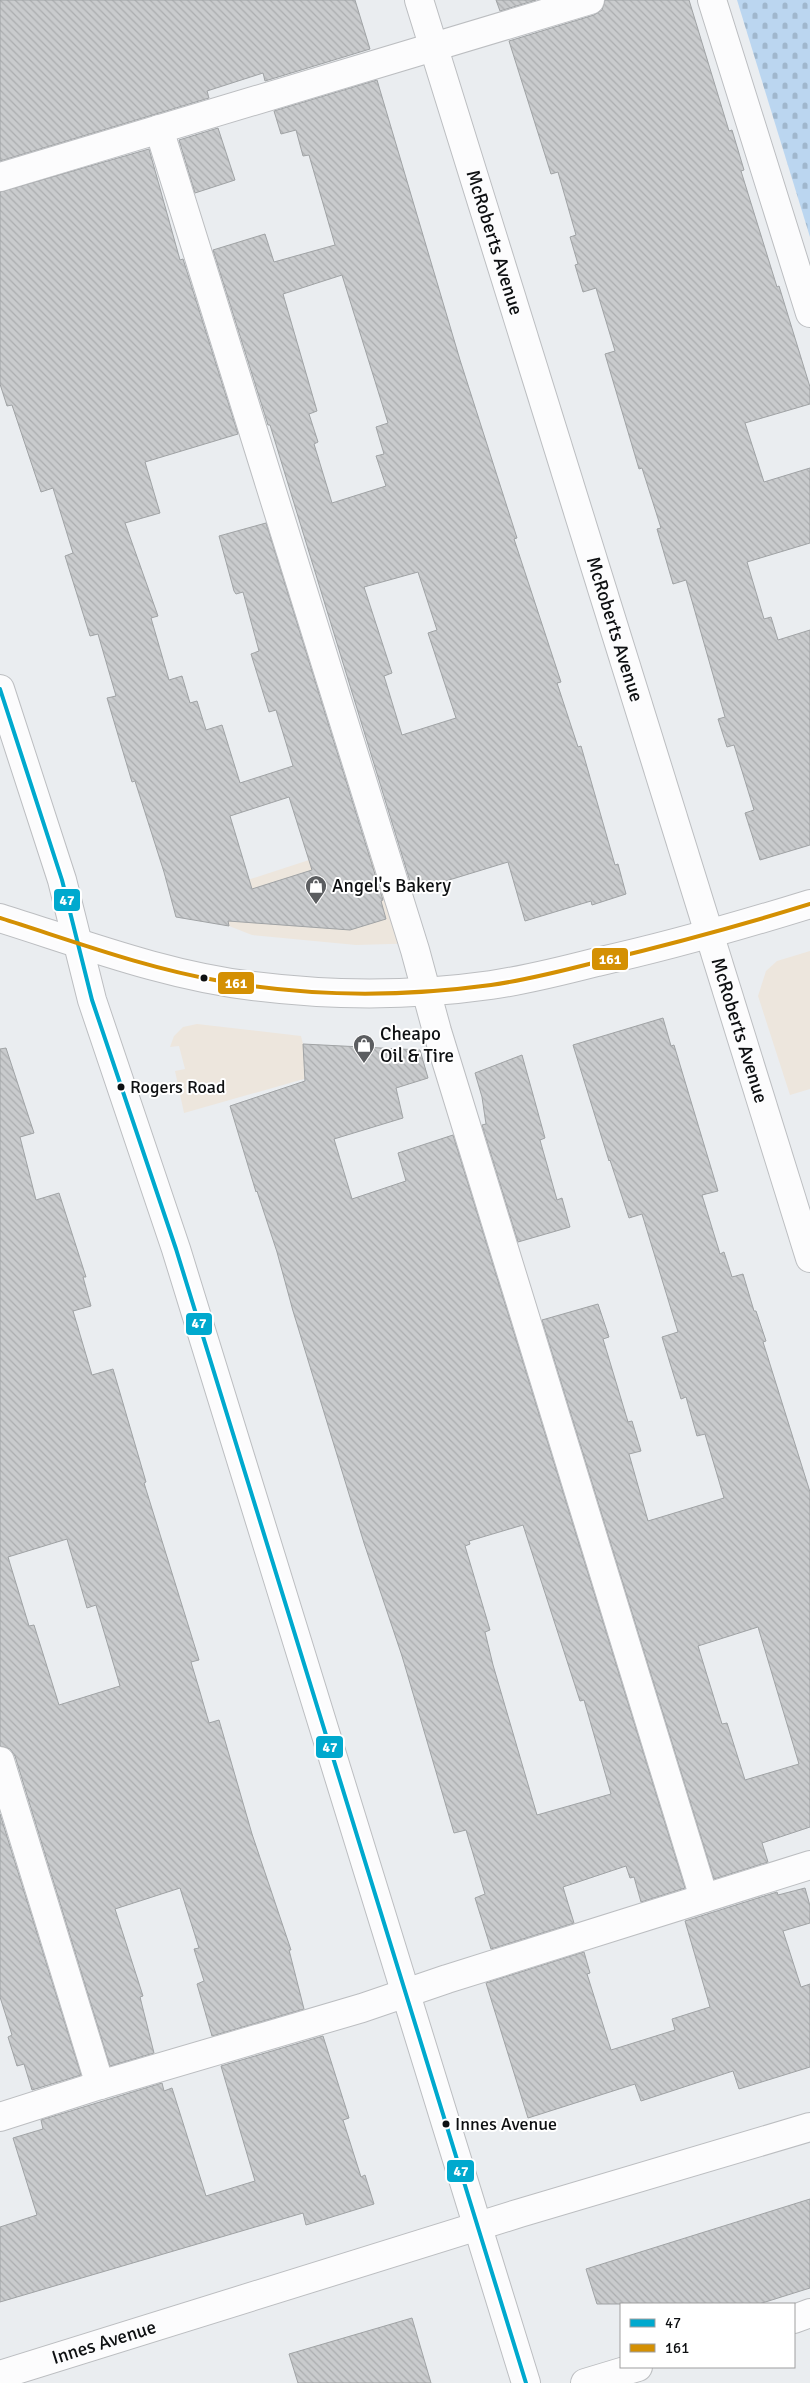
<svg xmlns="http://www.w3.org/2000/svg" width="810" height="2383" viewBox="0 0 810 2383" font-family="Signika,sans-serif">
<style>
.commercial{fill:#ede6dd}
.cemetery{fill:url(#cemetery-stones)}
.building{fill:url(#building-back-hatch);stroke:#a0a3a5;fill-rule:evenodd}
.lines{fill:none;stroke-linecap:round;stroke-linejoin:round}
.minor-casing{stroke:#bcbec1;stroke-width:30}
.minor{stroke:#fcfcfd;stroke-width:28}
.bus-1-casing{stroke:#fff;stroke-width:8}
.bus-2-casing{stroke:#fff;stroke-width:8}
.bus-1{stroke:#00a9ce;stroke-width:4}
.bus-2{stroke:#d49003;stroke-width:4}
.bus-dot{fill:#0e1012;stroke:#fff;stroke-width:2}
.labels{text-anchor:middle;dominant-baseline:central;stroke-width:4;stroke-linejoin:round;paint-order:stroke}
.bus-label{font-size:18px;fill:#0e1012;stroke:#fff;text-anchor:start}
.street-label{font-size:19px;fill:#0e1012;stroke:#fff}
.poi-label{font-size:19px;fill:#0e1012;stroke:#fff;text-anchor:start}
.line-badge{stroke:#fff;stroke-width:2}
.badge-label{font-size:14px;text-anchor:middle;font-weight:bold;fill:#fff}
</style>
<defs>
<pattern id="cemetery-stones" width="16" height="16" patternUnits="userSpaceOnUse" patternTransform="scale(1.25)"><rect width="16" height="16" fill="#bbd6f0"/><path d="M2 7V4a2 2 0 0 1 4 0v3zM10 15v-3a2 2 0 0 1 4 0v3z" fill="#a0b7cd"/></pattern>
<pattern id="building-back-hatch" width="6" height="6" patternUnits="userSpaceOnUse" patternTransform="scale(1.25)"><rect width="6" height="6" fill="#c9cbcd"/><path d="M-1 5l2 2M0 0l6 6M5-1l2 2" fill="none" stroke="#abadaf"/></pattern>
</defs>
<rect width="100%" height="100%" fill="#eaedf0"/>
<!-- commercial -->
<g class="commercial">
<polygon points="358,844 410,892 426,943 356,945 252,935 229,926 226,887"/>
<polygon points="810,951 810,1089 790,1095 758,996 766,971 777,961"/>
<polygon points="197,1024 301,1036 303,1044 420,1050 428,1078 365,1097 345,1083 304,1079 184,1113 175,1071 185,1069 179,1046 170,1047 174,1036 183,1027"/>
</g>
<!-- cemetery -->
<polygon class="cemetery" points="737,0 810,0 810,237"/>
<!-- building -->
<g class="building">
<polygon points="0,0 355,0 370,49 265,81 263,73 207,91 209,98 0,161"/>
<polygon points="496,0 536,0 500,11"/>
<polygon points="605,0 689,0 729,131 732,130 744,170 741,171 777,287 779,286 810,387 810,404 745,423 764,482 810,468 810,543 747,562 764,619 771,617 778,640 810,630 810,845 760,860 745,813 754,810 734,745 727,747 718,719 725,717 686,580 673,584 657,529 661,528 642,468 639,469 605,354 615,351 596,288 583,292 575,265 578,264 570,237 576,235 558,172 551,174 509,41 594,15 602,10"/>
<path d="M377 80 460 360 517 538 514 539 561 682 557 683 578 747 581 746 615 865 618 864 626 894 592 905 591 901 525 921 508 862 413 891 270 425H268L213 250 265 234 274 262 335 245 309 155 303 156 296 130 281 134 274 111ZM342 275 388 423 376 427 384 454 376 456 386 486 332 503 314 444 318 442 309 414 317 411 283 294ZM418 572 437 630 428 633 456 718 402 735 384 676 392 673 364 587Z"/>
<polygon points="218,128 235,180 195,193 179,140"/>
<path d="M149 149 180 260 183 259 238 434 145 462 160 513 125 523 158 616 151 618 169 680 182 676 190 703 197 701 206 730 222 725 240 783 293 766 276 710 269 712 251 654 259 651 243 592 236 594 234 591 219 536 266 523 383 900 381 901 386 919 350 930 228 921 229 926 176 917 164 872 135 781 132 782 107 698 116 696 98 634 90 636 65 556 73 553 53 488 41 492 12 405 7 406 0 384V192ZM289 797 312 870 252 889 230 816Z"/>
<path d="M663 1018 671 1046 674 1045 718 1191 702 1195 720 1254 724 1252 732 1277 743 1274 754 1311H756L766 1341 763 1342 810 1492V1827L762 1843 768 1862 714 1879 542 1320 598 1304 609 1337 603 1339 628 1422 632 1421 641 1451 629 1454 648 1521 724 1498 705 1434 697 1436 686 1397 681 1399 662 1337 678 1332 642 1214 629 1218 610 1160 609 1161 573 1045ZM758 1627 799 1764 745 1780 727 1723 722 1724 698 1646Z"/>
<path d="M303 1044 420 1050 428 1078 396 1088 403 1118 334 1139 352 1199 406 1181 398 1153 453 1135 685 1888 641 1902 634 1877 630 1878 626 1866 563 1887 574 1923 491 1949 475 1898 485 1894 466 1830 454 1833 402 1656 364 1543 293 1311 277 1252 257 1191 256 1192 230 1106 305 1081ZM523 1525 580 1701 584 1700 611 1794 537 1815 493 1665 485 1632 490 1630 465 1546 470 1544 469 1541Z"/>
<path d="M6 1048 34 1133 20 1137 36 1200 59 1193 86 1277H83L91 1306 73 1311 92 1375 113 1369 146 1482 144 1483 199 1660 191 1662 200 1692 209 1723 219 1720 252 1834 291 1950H289L304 2009 212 2036 197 1984 204 1981 194 1949 199 1948 180 1888 115 1909 143 1996 140 1997 154 2053 110 2066 15 1756 10 1749 0 1746V1049ZM67 1539 87 1608 96 1605 120 1686 59 1705 34 1625 29 1626 8 1557Z"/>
<polygon points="522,1055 545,1138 540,1140 557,1200 562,1198 570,1227 518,1242 482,1125 486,1124 482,1097 475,1073"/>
<polygon points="0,1814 81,2075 32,2090 24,2064 17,2066 8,2037 12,2035 0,1997"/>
<polygon points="805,1888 810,1906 810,1923 783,1931 801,1987 810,1984 810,2067 739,2089 733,2071 641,2101 635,2084 528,2118 486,1983 584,1952 590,1973 587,1974 611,2050 675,2030 672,2019 710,2007 685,1921 777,1892 778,1895"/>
<polygon points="323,2036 349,2118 343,2120 361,2177 365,2175 374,2204 306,2225 303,2213 0,2302 0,2227 37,2215 13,2138 43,2129 41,2120 162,2083 164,2091 172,2088 206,2196 255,2181 221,2066"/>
<polygon points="810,2199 810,2288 759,2304 597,2304 586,2269"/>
<polygon points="412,2318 431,2383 298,2383 289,2354"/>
</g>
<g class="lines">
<!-- minor casing -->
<g class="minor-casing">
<g id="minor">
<path id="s1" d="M419 0 810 1258"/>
<polyline points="712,0 810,313"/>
<polyline points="159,129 415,950 437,1031 704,1898"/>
<polyline points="0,177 590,0"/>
<polyline points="0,689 62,880 92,1000 176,1249 526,2383"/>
<path d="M0 918C83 944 167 976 253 986 332 996 413 996 491 985 526 980 562 971 597 962 669 946 739 926 810 904"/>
<polyline points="0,1761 100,2085"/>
<polyline points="0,2117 100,2085 362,2008 447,1979 810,1865"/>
<polyline points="794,2319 810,2313"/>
<path id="s2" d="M0 2375 520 2213 810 2127"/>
<polyline points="585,2383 638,2367"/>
</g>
</g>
<!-- minor -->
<use href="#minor" class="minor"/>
<!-- bus-1 casing -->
<g class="bus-1-casing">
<polyline id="bus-1" points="0,689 62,880 92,1000 176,1249 526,2383"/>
</g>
<!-- bus-2 casing -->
<g class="bus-2-casing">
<path id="bus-2" d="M0 918C73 941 145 968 220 981 309 997 402 997 491 985 527 980 562 971 597 962 668 945 739 926 810 904"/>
</g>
<!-- bus-1 -->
<use href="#bus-1" class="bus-1"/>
<!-- bus-2 -->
<use href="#bus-2" class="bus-2"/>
</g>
<!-- icons -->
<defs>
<g id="shop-pin" transform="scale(1.125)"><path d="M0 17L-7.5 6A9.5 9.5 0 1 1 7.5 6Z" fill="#5b5d60" stroke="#fff"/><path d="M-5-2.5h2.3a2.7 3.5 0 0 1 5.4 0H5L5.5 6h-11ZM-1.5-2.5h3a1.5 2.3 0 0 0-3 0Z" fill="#fff"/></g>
</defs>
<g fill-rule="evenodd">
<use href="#shop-pin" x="316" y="886"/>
<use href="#shop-pin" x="364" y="1045"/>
</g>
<!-- markers -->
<g class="bus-dot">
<circle cx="204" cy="978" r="4.5"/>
<circle cx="121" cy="1087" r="4.5"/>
<circle cx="446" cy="2124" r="4.5"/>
</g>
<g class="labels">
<!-- bus labels -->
<g class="bus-label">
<text x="130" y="1087">Rogers Road</text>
<text x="455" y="2124">Innes Avenue</text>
</g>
<!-- street labels -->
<g class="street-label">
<text stroke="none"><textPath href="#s1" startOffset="254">McRoberts Avenue</textPath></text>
<text stroke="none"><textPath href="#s1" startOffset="659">McRoberts Avenue</textPath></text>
<text stroke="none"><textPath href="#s1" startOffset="1079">McRoberts Avenue</textPath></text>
<text stroke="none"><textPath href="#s2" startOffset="109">Innes Avenue</textPath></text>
</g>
<!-- poi labels -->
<g class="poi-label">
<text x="332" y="886">Angel's Bakery</text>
<text x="380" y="1034">Cheapo<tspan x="380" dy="22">Oil &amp; Tire</tspan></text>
</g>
</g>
<g class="line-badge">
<rect x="53" y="888" width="28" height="24" rx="5" fill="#00a9ce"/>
<rect x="591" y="947" width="38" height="24" rx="5" fill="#d49003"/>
<rect x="217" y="971" width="38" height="24" rx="5" fill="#d49003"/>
<rect x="185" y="1312" width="28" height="24" rx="5" fill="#00a9ce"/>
<rect x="315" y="1735" width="29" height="24" rx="5" fill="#00a9ce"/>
<rect x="446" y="2159" width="29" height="24" rx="5" fill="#00a9ce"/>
</g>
<g class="badge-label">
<text x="67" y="905">47</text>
<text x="610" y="964">161</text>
<text x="236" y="988">161</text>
<text x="199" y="1328">47</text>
<text x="330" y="1752">47</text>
<text x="461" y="2176">47</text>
</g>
<!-- legend -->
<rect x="620" y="2303" width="175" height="65" fill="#ffffff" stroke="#9f9fa0"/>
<rect x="630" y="2319" width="25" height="8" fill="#00a9ce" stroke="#9f9fa0"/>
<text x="665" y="2328" font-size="15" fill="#0e1012">47</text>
<rect x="630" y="2344" width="25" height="8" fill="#d49003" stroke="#9f9fa0"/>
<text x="665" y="2353" font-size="15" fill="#0e1012">161</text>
</svg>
